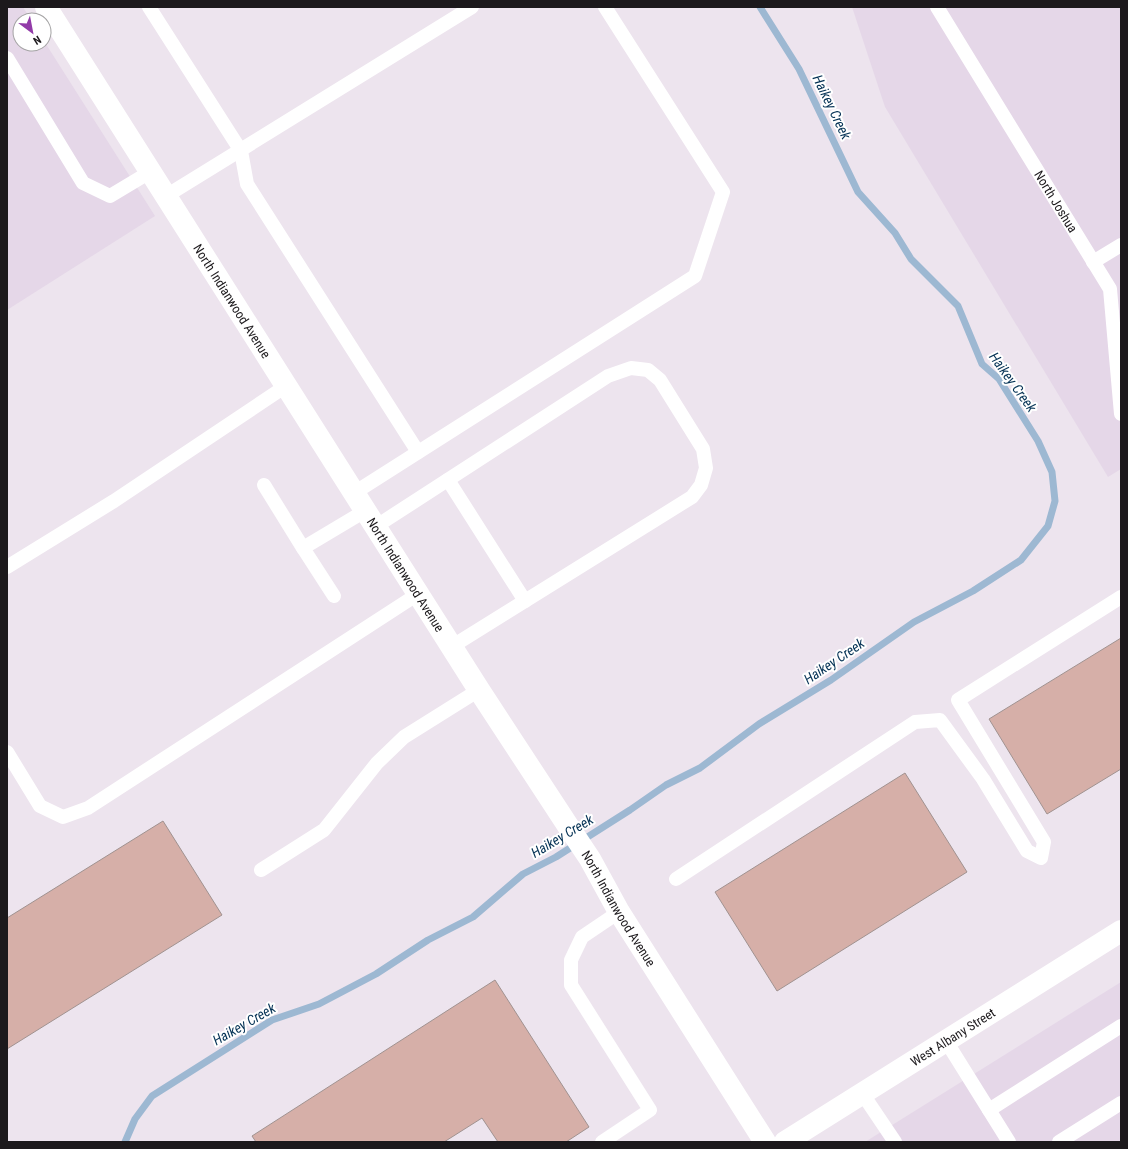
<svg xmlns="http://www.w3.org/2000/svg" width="1128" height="1149" viewBox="0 0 1128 1149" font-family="'Roboto Condensed',sans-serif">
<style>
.built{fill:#e5d7e8}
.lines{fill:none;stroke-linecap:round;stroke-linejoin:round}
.stream{stroke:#9db8d2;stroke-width:7}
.building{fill:#d6afa8;stroke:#a09290}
.service{stroke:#fff;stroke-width:14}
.minor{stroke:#fff;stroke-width:22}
.secondary{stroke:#fff;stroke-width:22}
.labels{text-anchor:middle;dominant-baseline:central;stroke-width:4;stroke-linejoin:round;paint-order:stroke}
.street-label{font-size:13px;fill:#1c191c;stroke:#fff}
.water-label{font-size:14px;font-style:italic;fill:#053255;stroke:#fff}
</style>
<rect width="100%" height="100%" fill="#ede4ee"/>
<!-- built -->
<g class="built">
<polygon points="7,7 23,7 31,20 20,20 20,44 44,44 44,41 155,216 7,310"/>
<polygon points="852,7 1121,7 1121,469 1108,477 885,107"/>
<polygon points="1121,982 1121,1142 865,1142"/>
</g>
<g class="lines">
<!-- stream -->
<polyline class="stream" points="125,1142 135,1119 152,1096 272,1020 319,1004 376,974 428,940 473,917 523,874 556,857 630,810 666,785 700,768 759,724 831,680 914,622 973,591 1021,560 1048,526 1055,501 1052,472 1038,441 999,379 982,364 958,306 911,259 895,233 858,192 799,69 760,7"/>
</g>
<!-- building -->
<g class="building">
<polygon points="1121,638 1121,769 1047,814 989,719"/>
<polygon points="905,773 967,872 777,991 715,892"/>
<polygon points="163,821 222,915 7,1049 7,918"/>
<polygon points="495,980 589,1127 566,1142 498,1142 482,1118 444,1142 256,1142 252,1136"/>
</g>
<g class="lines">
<!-- service -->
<g class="service">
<polyline points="149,7 241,151 247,184 418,452"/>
<path id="s1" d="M937 7 1110 289 1121 414"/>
<polyline points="7,58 83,183 110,196 150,172"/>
<polyline points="166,196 472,7"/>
<polyline points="1093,262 1121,245"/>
<polyline points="448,480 525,601"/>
<polyline points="264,485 303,548 365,511"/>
<polyline points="354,493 695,276 723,192 605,7"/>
<polyline points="375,527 608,376 631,368 648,370 660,380 703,449 706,468 701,485 692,497 451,647"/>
<polyline points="303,548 334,596"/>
<polyline points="7,567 114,501 286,386"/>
<polyline points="7,752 40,806 63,817 88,808 418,594"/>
<polyline points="261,870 324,830 377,763 404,737 479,690"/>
<polyline points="676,879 915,722 940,720 983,779 1027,851 1041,858 1044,842 958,700 1121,597"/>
<polyline points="946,1041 1009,1142"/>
<polyline points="862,1093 895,1142"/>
<polyline points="989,1110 1121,1026"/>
<polyline points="602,1142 650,1110 571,985 571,960 582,937 619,912"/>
<polyline points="1059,1142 1121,1103"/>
</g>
<!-- minor -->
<path class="minor" id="s2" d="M46 7 479 690 570 829 590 859 619 912 765 1142"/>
<!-- secondary -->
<path class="secondary" id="s3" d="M785 1142 1121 931"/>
</g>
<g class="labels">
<!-- street labels -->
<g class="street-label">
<text stroke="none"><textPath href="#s1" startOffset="228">North Joshua</textPath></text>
<text stroke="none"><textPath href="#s2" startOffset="348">North Indianwood Avenue</textPath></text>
<text stroke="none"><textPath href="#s2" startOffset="672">North Indianwood Avenue</textPath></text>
<text stroke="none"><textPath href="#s2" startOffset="1068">North Indianwood Avenue</textPath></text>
<text stroke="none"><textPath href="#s3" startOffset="198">West Albany Street</textPath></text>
</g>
<!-- water labels -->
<g class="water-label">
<text transform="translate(832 107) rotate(64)">Haikey Creek</text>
<text transform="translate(1013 382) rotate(54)">Haikey Creek</text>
<text transform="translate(834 661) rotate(-34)">Haikey Creek</text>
<text transform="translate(562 836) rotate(-31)">Haikey Creek</text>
<text transform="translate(244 1024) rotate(-30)">Haikey Creek</text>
</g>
</g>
<!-- border -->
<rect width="1128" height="1149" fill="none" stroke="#1c191c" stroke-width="16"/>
<!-- north arrow -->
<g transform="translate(32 32) rotate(148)"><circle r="19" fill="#ffffff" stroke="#a4a3a4"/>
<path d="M0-3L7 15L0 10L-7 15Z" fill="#923ba8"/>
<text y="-6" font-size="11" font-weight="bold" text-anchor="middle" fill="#1c191c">N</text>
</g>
</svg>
